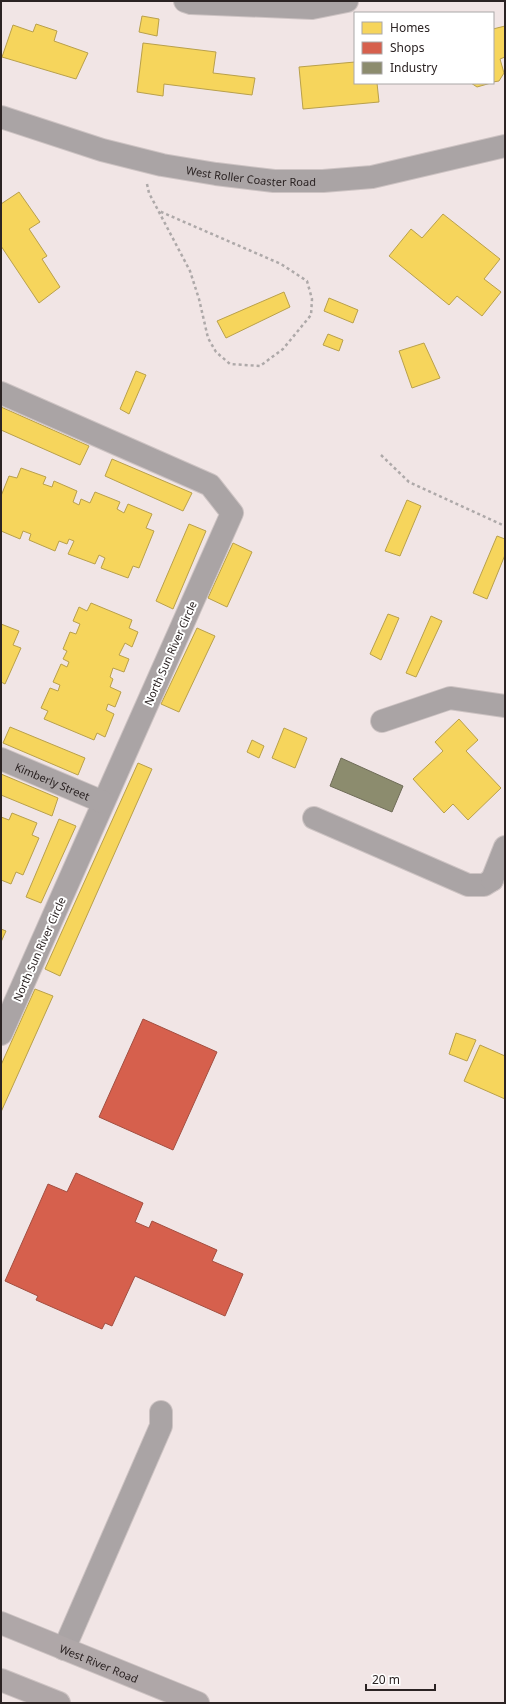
<svg xmlns="http://www.w3.org/2000/svg" width="506" height="1704" viewBox="0 0 506 1704" font-family="'Noto Sans',sans-serif">
<style>
.homes{fill:#f6d55c;stroke:#b9a04b}
.shops{fill:#d6604d;stroke:#a34e40}
.industry{fill:#8c8c6e;stroke:#6f6c58}
.lines{fill:none;stroke-linecap:round;stroke-linejoin:round}
.minor-casing{stroke:#cdc3c3;stroke-width:24}
.major-casing{stroke:#cdc3c3;stroke-width:24}
.path{stroke:#aea9a9;stroke-width:2.5;stroke-dasharray:3 3;stroke-linecap:butt}
.minor{stroke:#aaa4a5;stroke-width:22}
.major{stroke:#afa7a8;stroke-width:22}
.labels{text-anchor:middle;dominant-baseline:central;stroke-width:4;stroke-linejoin:round;paint-order:stroke}
.street-label{font-size:11px;fill:#2b2323;stroke:#fff}
</style>
<rect width="100%" height="100%" fill="#f1e5e5"/>
<!-- homes -->
<g class="homes">
<polygon points="142,16 159,19 157,36 139,32"/>
<polygon points="36,24 57,31 54,41 88,53 76,79 2,57 13,25 33,32"/>
<polygon points="505,26 505,57 500,59 504,73 499,81 493,82 493,29"/>
<polygon points="143,43 216,52 213,73 255,78 252,95 164,84 163,96 137,92"/>
<polygon points="355,62 355,83 377,83 379,102 303,109 299,67"/>
<polygon points="471,83 491,83 477,87"/>
<polygon points="19,192 40,222 29,229 47,256 42,259 60,287 39,303 1,246 1,204"/>
<polygon points="443,214 500,259 484,279 501,292 482,316 457,296 449,305 389,256 411,229 422,238"/>
<polygon points="284,292 290,307 226,338 217,321"/>
<polygon points="329,298 358,310 353,323 324,311"/>
<polygon points="328,334 343,340 339,351 323,345"/>
<polygon points="424,343 440,378 412,388 399,351"/>
<polygon points="136,371 146,375 129,414 120,409"/>
<polygon points="1,407 89,446 80,465 1,430"/>
<polygon points="112,459 192,493 183,511 105,476"/>
<polygon points="21,468 46,477 43,484 52,487 54,481 77,491 73,502 79,505 81,499 90,503 95,492 120,502 117,509 124,513 128,504 152,514 146,528 154,531 139,568 133,566 128,578 101,568 105,558 99,555 95,564 68,554 74,541 69,539 67,544 59,541 55,551 29,540 31,534 23,531 20,539 1,531 1,496 9,476 17,478"/>
<polygon points="407,500 421,506 400,556 385,551"/>
<polygon points="189,524 206,531 173,609 156,601"/>
<polygon points="497,536 505,539 505,555 487,599 473,593"/>
<polygon points="233,543 252,552 227,607 208,598"/>
<polygon points="91,603 132,620 129,628 138,632 132,647 125,643 119,655 129,659 124,672 113,668 110,677 113,679 110,687 121,692 115,707 108,704 106,710 114,714 105,737 97,733 94,740 44,719 48,711 41,708 50,688 58,691 60,685 53,682 61,664 67,667 69,662 63,659 67,651 63,649 70,632 76,634 80,624 73,621 79,607 87,611"/>
<polygon points="388,614 399,618 381,660 370,654"/>
<polygon points="431,616 442,621 416,677 406,673"/>
<polygon points="1,624 19,631 13,645 21,648 5,684 1,682"/>
<polygon points="197,628 215,636 179,712 161,704"/>
<polygon points="459,719 478,740 466,751 501,788 468,820 453,804 444,813 413,779 443,751 435,742"/>
<polygon points="10,727 85,758 78,775 3,743"/>
<polygon points="284,728 307,738 295,768 272,758"/>
<polygon points="252,740 264,746 259,758 247,752"/>
<polygon points="138,763 152,769 60,976 45,969"/>
<polygon points="1,774 58,798 52,816 1,795"/>
<polygon points="12,813 37,823 32,835 39,838 23,875 16,872 11,884 1,880 1,817 9,820"/>
<polygon points="59,819 76,826 41,903 26,897"/>
<polygon points="1,929 6,931 1,942"/>
<polygon points="35,989 53,996 1,1112 1,1065"/>
<polygon points="456,1033 476,1040 467,1061 449,1054"/>
<polygon points="480,1045 505,1056 505,1099 464,1081"/>
</g>
<!-- shops -->
<g class="shops">
<polygon points="143,1019 217,1052 173,1150 99,1117"/>
<polygon points="76,1173 143,1203 135,1222 149,1228 152,1221 217,1250 212,1261 243,1274 225,1316 135,1276 112,1326 105,1323 102,1329 36,1300 38,1296 5,1281 48,1184 67,1192"/>
</g>
<!-- industry -->
<polygon class="industry" points="341,758 403,786 392,812 330,786"/>
<g class="lines">
<!-- minor casing -->
<g class="minor-casing">
<g id="minor">
<polyline points="185,1 191,3 312,8 347,1"/>
<path id="s1" d="M1 117 102 150 162 165 216 174 274 181H323L372 177 505 146"/>
<polyline points="1,393 210,485 232,513 1,1034"/>
<polyline points="382,721 450,698 505,706"/>
<path id="s2" d="M1 759 103 802"/>
<polyline points="314,818 468,885 484,885 492,880"/>
<polyline points="492,880 505,847"/>
<polyline points="64,1649 161,1426 161,1412"/>
</g>
</g>
<!-- major casing -->
<g class="major-casing">
<g id="major">
<path id="s3" d="M1 1623 198 1703"/>
<polyline points="1,1680 59,1703"/>
</g>
</g>
<!-- path -->
<g class="path">
<polyline points="147,184 149,193 190,271 199,299 208,338 216,352 230,364 260,366 283,349 311,315 312,299 307,281 281,264 159,211"/>
<polyline points="381,455 409,482 505,526"/>
</g>
<!-- minor -->
<use href="#minor" class="minor"/>
<!-- major -->
<use href="#major" class="major"/>
</g>
<g class="labels">
<!-- street labels -->
<g class="street-label">
<text stroke="none"><textPath href="#s1" startOffset="258">West Roller Coaster Road</textPath></text>
<text transform="translate(170 653) rotate(-66)">North Sun River Circle</text>
<text stroke="none"><textPath href="#s2" startOffset="56">Kimberly Street</textPath></text>
<text transform="translate(39 949) rotate(-66)">North Sun River Circle</text>
<text stroke="none"><textPath href="#s3" startOffset="106">West River Road</textPath></text>
</g>
</g>
<!-- border -->
<rect width="506" height="1704" fill="none" stroke="#2b2323" stroke-width="4"/>
<!-- legend -->
<rect x="354" y="12" width="140" height="72" fill="#ffffff" stroke="#aaa7a7"/>
<rect x="362" y="22" width="20" height="12" fill="#f6d55c" stroke="#aaa7a7"/>
<text x="390" y="32" font-size="12" fill="#2b2323">Homes</text>
<rect x="362" y="42" width="20" height="12" fill="#d6604d" stroke="#aaa7a7"/>
<text x="390" y="52" font-size="12" fill="#2b2323">Shops</text>
<rect x="362" y="62" width="20" height="12" fill="#8c8c6e" stroke="#aaa7a7"/>
<text x="390" y="72" font-size="12" fill="#2b2323">Industry</text>
<!-- scale -->
<path d="M366 1684v6h69v-6" fill="none" stroke="#2b2323" stroke-width="2"/>
<text x="372" y="1684" font-size="12" fill="#2b2323" stroke="#ffffff" stroke-width="3" paint-order="stroke">20 m</text>
</svg>
